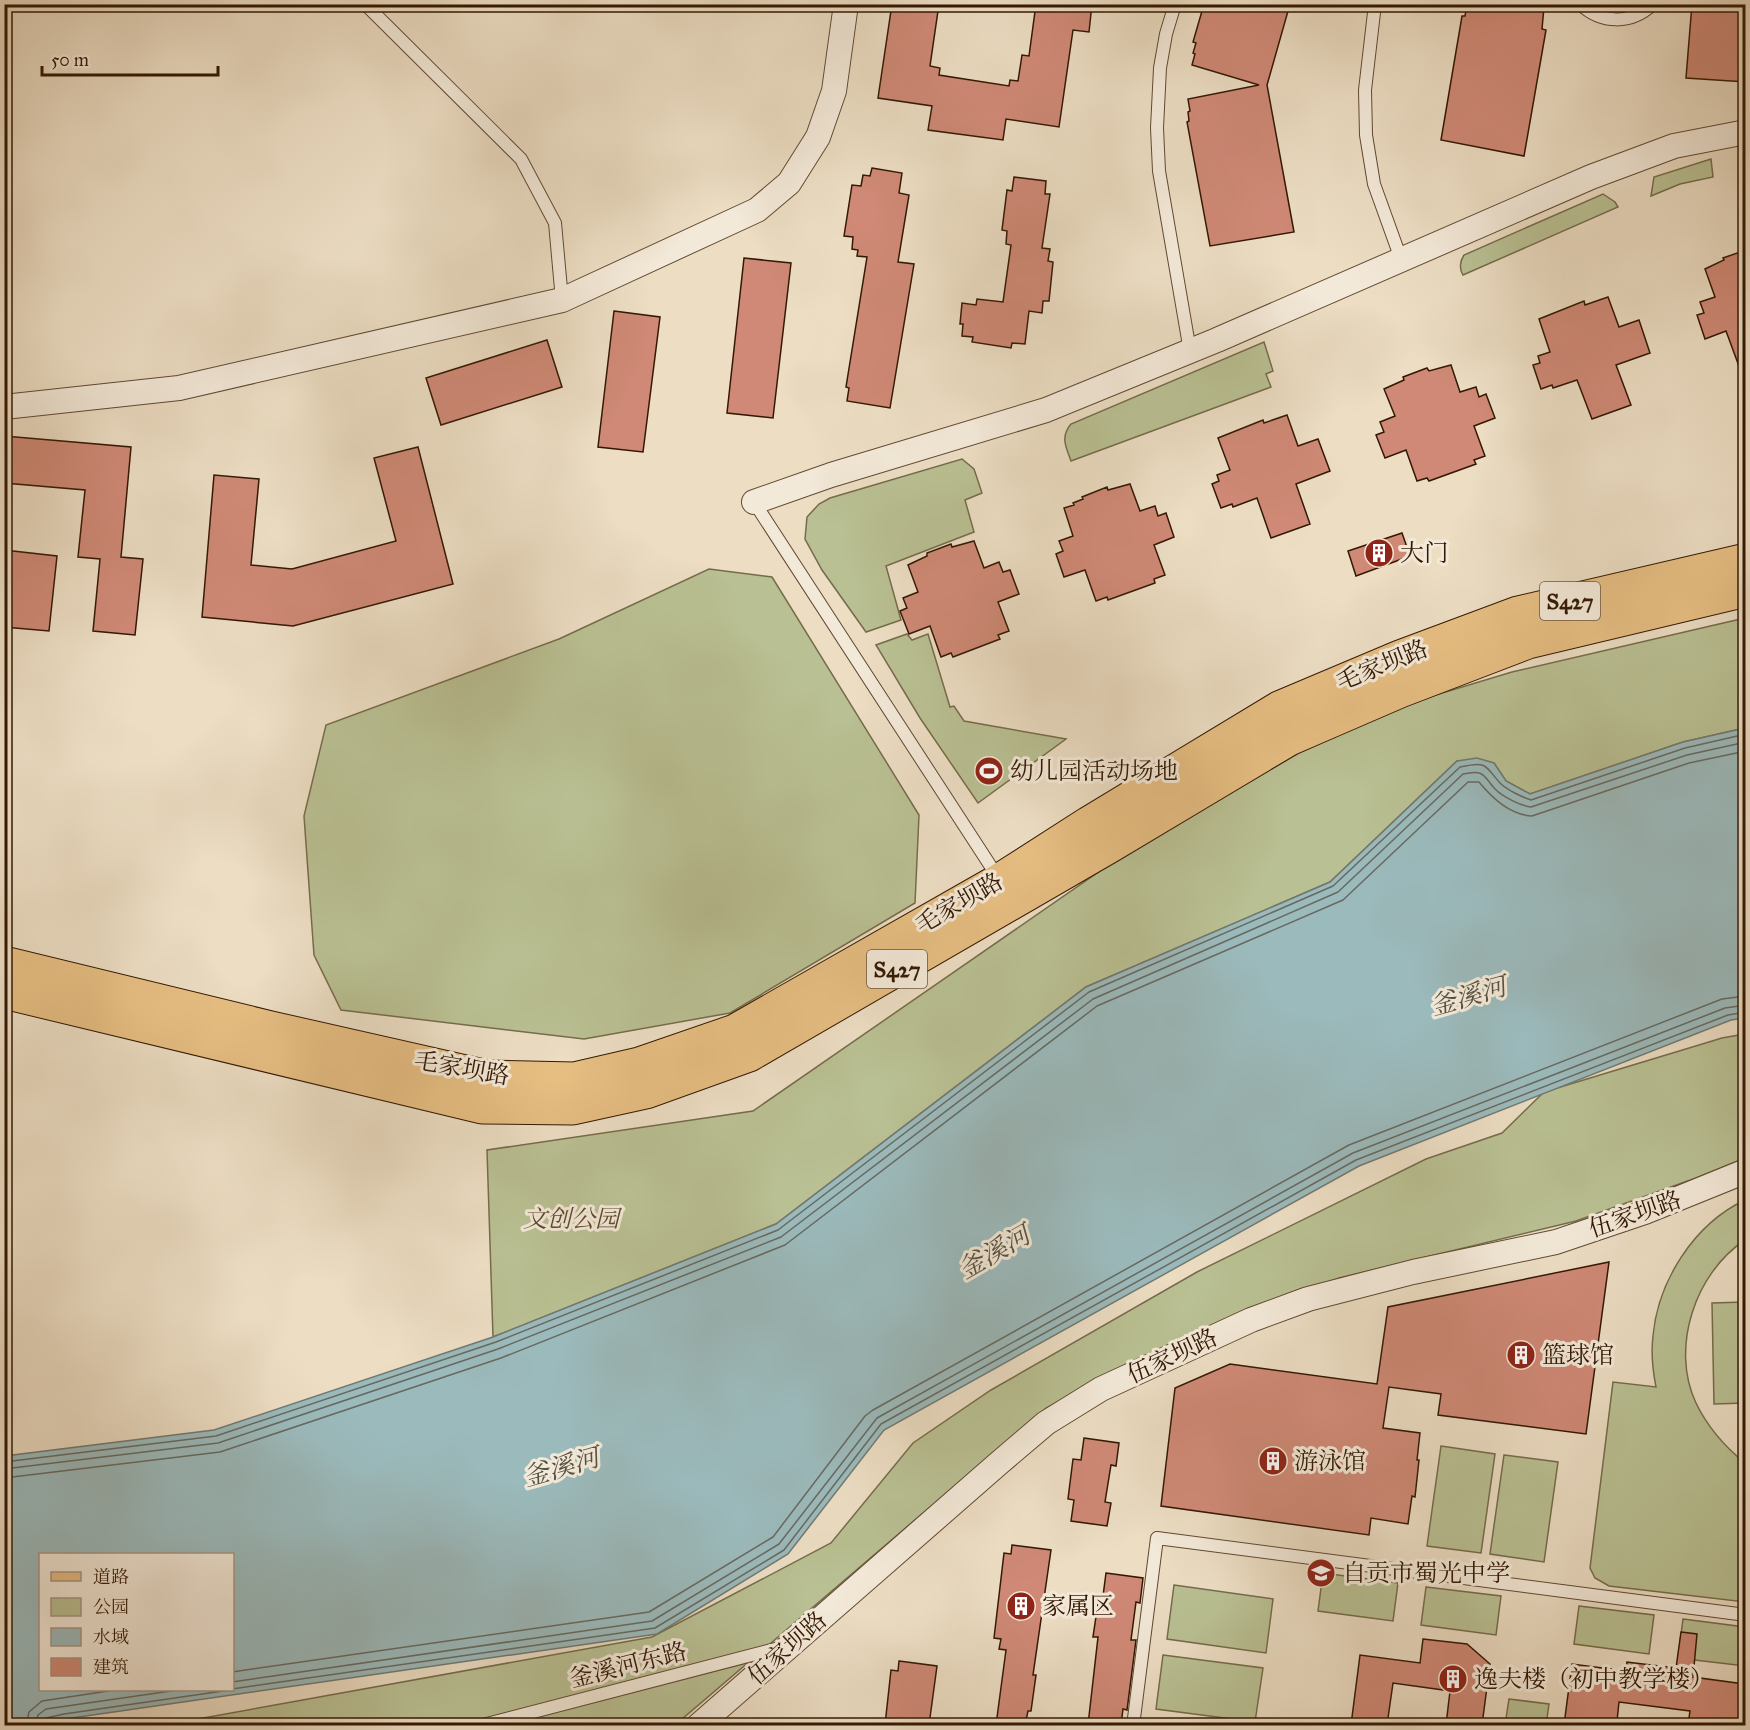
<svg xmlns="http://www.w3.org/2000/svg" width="1750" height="1730" viewBox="0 0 1750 1730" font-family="'IM FELL Great Primer','Noto Serif SC',serif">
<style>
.green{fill:#b9c093;stroke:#766c4b;stroke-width:1.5}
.water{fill:#9bbabc;stroke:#717972;stroke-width:1.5;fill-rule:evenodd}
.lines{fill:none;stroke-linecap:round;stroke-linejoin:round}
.shore{stroke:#676960;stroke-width:1.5}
.building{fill:#cf8976;stroke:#331803;stroke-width:1.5}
.service-casing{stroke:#614933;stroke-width:14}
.minor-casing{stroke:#614933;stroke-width:26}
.primary-casing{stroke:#331803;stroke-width:35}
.service{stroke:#f3e9d8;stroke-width:12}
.minor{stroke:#f3e9d8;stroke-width:24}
.primary{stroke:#e6be82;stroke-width:33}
.labels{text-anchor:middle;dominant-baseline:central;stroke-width:6;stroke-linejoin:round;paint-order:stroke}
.shield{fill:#f3e9d8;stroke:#6d5743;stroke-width:1.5}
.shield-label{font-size:22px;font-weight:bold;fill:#331803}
.poi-label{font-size:24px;fill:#331803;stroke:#f3e9d8;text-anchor:start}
.street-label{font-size:24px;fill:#331803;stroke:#f3e9d8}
.park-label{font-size:24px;font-style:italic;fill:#5b4a2e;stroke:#f3e9d8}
.water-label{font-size:26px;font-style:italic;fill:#575144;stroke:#f3e9d8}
</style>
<rect width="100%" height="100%" fill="#ecddc3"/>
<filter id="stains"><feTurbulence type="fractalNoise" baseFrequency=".00333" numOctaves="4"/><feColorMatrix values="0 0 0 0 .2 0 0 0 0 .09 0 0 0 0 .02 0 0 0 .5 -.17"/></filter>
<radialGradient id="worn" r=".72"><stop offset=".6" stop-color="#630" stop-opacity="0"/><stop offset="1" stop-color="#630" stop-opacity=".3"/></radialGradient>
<!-- green -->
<g class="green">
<polygon points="1711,159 1713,177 1680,184 1651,196 1654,177"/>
<path d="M1603 194 1615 202 1618 207 1463 275C1459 269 1460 261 1464 255Z"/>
<path d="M1264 342 1273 371 1266 374 1271 387 1071 461C1066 447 1060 437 1071 424Z"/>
<polygon points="962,459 974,469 982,493 965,500 974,532 886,566 901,620 866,632 822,570 805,539 807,517 819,504 830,498"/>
<polygon points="709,569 772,577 919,815 915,903 730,1013 584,1039 341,1010 314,955 304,816 326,725 559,639"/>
<polygon points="1745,618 1745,728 1683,742 1530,794 1506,781 1494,763 1457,761 1330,882 1086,987 776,1224 493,1337 487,1150 753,1111 1116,860 1299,753 1409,703 1512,672"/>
<polygon points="907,634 912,640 928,634 950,707 954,706 964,721 1066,739 978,803 920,718 876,645"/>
<polygon points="1745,1034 1745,1158 1696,1178 1576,1221 1339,1278 1193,1334 1116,1370 1046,1408 675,1725 159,1726 652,1637 831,1543 913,1443 991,1390 1197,1272 1426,1159 1502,1133 1544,1092 1722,1038"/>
<path d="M1745 1200V1240C1695 1273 1670 1348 1696 1403 1708 1428 1724 1446 1745 1463V1602L1609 1586 1595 1578 1590 1568 1613 1382 1656 1387C1653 1372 1651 1352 1653 1336 1658 1281 1694 1224 1745 1200Z"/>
<polygon points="1745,1302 1745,1403 1714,1404 1712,1303"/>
<polygon points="1441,1446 1495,1454 1481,1553 1427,1546"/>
<polygon points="1504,1455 1558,1462 1544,1562 1490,1554"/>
<polygon points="1323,1573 1398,1583 1393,1621 1318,1611"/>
<polygon points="1174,1585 1273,1599 1266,1653 1167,1639"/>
<polygon points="1426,1587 1501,1596 1496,1635 1421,1625"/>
<polygon points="1579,1606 1654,1615 1649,1654 1574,1644"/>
<polygon points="1683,1619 1745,1627 1745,1666 1678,1658"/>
<polygon points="1163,1655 1263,1668 1255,1722 1156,1709"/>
<polygon points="1509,1699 1549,1704 1546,1725 1505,1725"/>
</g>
<!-- water -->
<path class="water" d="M1745 728V1018L1731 1020 1359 1166 884 1430 788 1554 657 1634 65 1719 35 1725H5V1456L214 1430 493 1337 776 1224 1086 987 1330 882 1457 761 1477 758 1494 763 1506 781 1530 794 1683 742ZM40 1554H232V1690H40Z"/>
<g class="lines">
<!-- shore -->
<g class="shore">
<path d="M4 1462 216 1436 496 1342 778 1230 1089 992 1333 886 1460 767C1488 761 1484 765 1500 783 1507 790 1522 797 1531 800L1685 748 1746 734"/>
<path d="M4 1469 218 1443 498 1349 781 1237 1093 999 1338 892 1463 774C1485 769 1483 776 1495 789 1503 797 1521 806 1531 807L1687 755 1746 742"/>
<path d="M4 1478 220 1452 501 1358 785 1245 1097 1006 1343 900 1468 782H1479C1492 798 1510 815 1532 816L1689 763 1746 751"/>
<polyline points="232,1672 649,1612 773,1537 865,1416 873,1410 1349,1145 1722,999 1746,996"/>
<polyline points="232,1682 652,1621 779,1544 877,1418 1353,1153 1725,1008 1746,1005"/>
<polyline points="232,1689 655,1628 784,1550 881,1424 1356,1160 1728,1015 1746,1012"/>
<polyline points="26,1726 29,1712 42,1701 115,1690"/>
<polyline points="35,1726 38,1715 46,1709 178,1690"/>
<polyline points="42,1726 46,1718 64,1714 230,1690"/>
</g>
</g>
<!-- building -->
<g class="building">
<polygon points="892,4 939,4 930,66 940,68 939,75 1009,86 1010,80 1018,81 1022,55 1029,56 1036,4 1092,4 1089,32 1073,30 1059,127 1006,119 1003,140 928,130 932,106 878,98"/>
<polygon points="1204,4 1290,4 1267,85 1294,232 1210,246 1187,122 1189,121 1188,112 1190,111 1188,99 1259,85 1192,65 1195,54 1193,53 1196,43 1193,42"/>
<polygon points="1467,4 1529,4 1544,7 1542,29 1546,30 1524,156 1441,140 1462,16 1465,16"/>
<polygon points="1692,4 1746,4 1746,82 1686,78"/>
<polygon points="872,168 902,173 899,193 909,195 898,262 914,264 890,408 847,401 849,388 846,387 867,257 857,256 858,250 852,249 853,237 844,236 852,185 861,186 863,175 870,176"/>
<polygon points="1014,177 1046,181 1045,194 1050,194 1042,248 1050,249 1048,261 1053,262 1049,301 1043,301 1042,313 1029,311 1025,344 1012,343 1011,348 972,342 973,337 962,336 963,324 960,324 962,303 976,305 977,299 1003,302 1011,245 1006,244 1007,231 1002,230 1007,190 1012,191"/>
<polygon points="1746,250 1746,377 1743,377 1726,331 1705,339 1697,315 1704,313 1700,302 1715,297 1705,269 1724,260 1723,258"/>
<polygon points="744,258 791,263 773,418 727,413"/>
<polygon points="1608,297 1619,327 1639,320 1650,353 1616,365 1631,405 1592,419 1577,380 1553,388 1552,385 1541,389 1533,365 1540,363 1538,356 1550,352 1539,319 1584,301 1585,305"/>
<polygon points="614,311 660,317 643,452 598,447"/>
<polygon points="547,340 562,387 441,425 426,378"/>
<polygon points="1451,365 1460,392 1476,387 1479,397 1486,394 1495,418 1474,426 1485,456 1474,460 1476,464 1429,481 1427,478 1417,481 1406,450 1385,458 1376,435 1384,432 1380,422 1395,416 1384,389 1404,380 1403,377 1427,368 1429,371"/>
<polygon points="1287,415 1298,446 1318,439 1330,471 1296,484 1310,524 1271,538 1257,498 1233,507 1232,504 1221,508 1212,484 1219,481 1217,475 1230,470 1218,438 1263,420 1264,423"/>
<polygon points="4,436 131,447 121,557 143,559 135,635 93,631 100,559 78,557 85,490 4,483"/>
<polygon points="418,447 453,584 293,626 202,617 214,475 259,479 251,565 292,569 396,541 374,458"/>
<polygon points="1130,484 1140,511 1155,506 1158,516 1166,513 1174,537 1154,545 1165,575 1154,579 1155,583 1108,600 1107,597 1096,601 1085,570 1064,577 1056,554 1063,551 1059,541 1073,536 1064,508 1074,505 1073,503 1083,499 1082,497 1107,487 1108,490"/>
<polygon points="1402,533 1410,556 1356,576 1348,551"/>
<polygon points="974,541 984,568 999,562 1003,572 1010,570 1019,594 998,602 1009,631 998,635 1000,639 953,657 951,653 941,657 930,626 909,634 900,611 907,608 903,598 918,592 908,565 927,556 927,553 951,544 952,547"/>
<polygon points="4,550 57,556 49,631 4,627"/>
<polygon points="1609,1262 1586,1434 1438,1415 1441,1394 1389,1387 1383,1428 1420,1433 1417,1460 1419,1460 1415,1497 1412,1496 1408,1524 1371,1518 1369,1535 1161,1506 1175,1388 1230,1364 1377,1384 1388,1307"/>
<polygon points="1084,1438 1119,1443 1116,1466 1111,1465 1105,1502 1111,1503 1107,1526 1071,1521 1074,1500 1068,1499 1073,1459 1081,1460"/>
<polygon points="1012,1545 1051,1550 1033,1675 1036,1675 1031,1711 1028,1711 1025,1725 996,1725 1006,1650 999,1649 1001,1639 994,1638 1004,1553 1011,1554"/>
<polygon points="1106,1573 1143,1578 1140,1603 1136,1602 1131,1640 1136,1640 1127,1710 1123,1709 1121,1725 1088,1725 1098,1637 1093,1637 1099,1596 1103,1596"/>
<polygon points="1681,1632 1697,1634 1693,1677 1744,1684 1739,1725 1688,1725 1690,1711 1619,1702 1617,1721 1603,1719 1602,1725 1564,1725 1572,1664 1626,1671 1627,1662 1676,1668"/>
<polygon points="1423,1639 1467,1644 1490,1664 1482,1725 1446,1725 1450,1691 1393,1683 1387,1725 1351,1725 1360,1655 1420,1663"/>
<polygon points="899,1661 937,1666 929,1725 885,1725 891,1670 898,1671"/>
</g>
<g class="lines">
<!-- service casing -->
<g class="service-casing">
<g id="service">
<polyline points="365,4 521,159 555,223 562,300"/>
<polyline points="1175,4 1166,34 1160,68 1157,128 1159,171 1190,351"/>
<polyline points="1375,4 1365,90 1366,135 1374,184 1401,259"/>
<path d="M1580 4C1601 24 1631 25 1653 4"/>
<polyline points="754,502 999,879"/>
<polyline points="479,1726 779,1648"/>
<polyline points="1133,1726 1157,1538 1746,1615"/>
</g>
</g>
<!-- minor casing -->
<g class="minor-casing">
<g id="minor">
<polyline points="4,407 179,388 562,300 757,210 789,183 818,137 834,91 846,4"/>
<polyline points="754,502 831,475 1046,410 1217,340 1591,177 1674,146 1746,132"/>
<polyline points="698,1726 999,1463 1046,1423 1101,1389 1251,1320 1308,1299 1413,1272 1556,1242 1645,1212 1746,1171"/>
</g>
</g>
<!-- primary casing -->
<g class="primary-casing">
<g id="primary">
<polyline points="4,963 271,1028 488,1077 574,1079 639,1064 735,1031 1000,880 1089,823 1279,708 1400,657 1518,613 1746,560"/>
<polyline points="4,992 482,1107 573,1108 646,1092 749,1055 1110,846 1289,739 1400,691 1528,642 1746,590"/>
</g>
</g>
<!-- service -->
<use href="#service" class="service"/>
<!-- minor -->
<use href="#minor" class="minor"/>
<!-- primary -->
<use href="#primary" class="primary"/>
</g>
<!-- icons -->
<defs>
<g id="building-disc" transform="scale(1.5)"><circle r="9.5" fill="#8f2418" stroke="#f3e9d8"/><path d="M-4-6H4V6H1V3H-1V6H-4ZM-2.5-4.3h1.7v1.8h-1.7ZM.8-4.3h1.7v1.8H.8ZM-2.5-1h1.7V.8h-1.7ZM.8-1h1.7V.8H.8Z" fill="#fff"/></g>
<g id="stadium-disc" transform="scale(1.5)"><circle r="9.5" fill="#8f2418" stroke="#f3e9d8"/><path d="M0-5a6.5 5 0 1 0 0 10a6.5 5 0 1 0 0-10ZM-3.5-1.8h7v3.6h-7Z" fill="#fff"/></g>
<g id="school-disc" transform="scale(1.5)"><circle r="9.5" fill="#8f2418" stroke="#f3e9d8"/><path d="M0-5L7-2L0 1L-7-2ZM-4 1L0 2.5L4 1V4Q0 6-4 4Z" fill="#fff"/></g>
</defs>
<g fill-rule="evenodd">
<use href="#building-disc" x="1379" y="553"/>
<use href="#stadium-disc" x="989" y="771"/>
<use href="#building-disc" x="1521" y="1355"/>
<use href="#building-disc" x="1273" y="1461"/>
<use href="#school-disc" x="1321" y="1573"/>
<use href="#building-disc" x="1021" y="1606"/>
<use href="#building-disc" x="1453" y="1679"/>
</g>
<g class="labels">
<!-- shield labels -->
<g class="shield">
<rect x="1540" y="582" width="60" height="38" rx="4.5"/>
<rect x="867" y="950" width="60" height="38" rx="4.5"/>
</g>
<g class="shield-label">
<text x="1570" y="601">S427</text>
<text x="897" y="969">S427</text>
</g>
<!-- poi labels -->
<g class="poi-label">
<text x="1400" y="553">大门</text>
<text x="1010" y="771">幼儿园活动场地</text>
<text x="1542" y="1355">篮球馆</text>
<text x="1294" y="1461">游泳馆</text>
<text x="1342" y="1573">自贡市蜀光中学</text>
<text x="1042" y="1606">家属区</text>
<text x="1474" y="1679">逸夫楼（初中教学楼）</text>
</g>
<!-- street labels -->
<g class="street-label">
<text transform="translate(1382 665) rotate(-22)">毛家坝路</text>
<text transform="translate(959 903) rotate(-30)">毛家坝路</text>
<text transform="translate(462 1068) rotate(10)">毛家坝路</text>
<text transform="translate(1635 1214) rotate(-19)">伍家坝路</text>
<text transform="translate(1172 1356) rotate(-25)">伍家坝路</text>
<text transform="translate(787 1648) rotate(-42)">伍家坝路</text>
<text transform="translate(628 1665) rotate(-14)">釜溪河东路</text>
</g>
<!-- park labels -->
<g class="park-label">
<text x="571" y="1219">文创公园</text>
</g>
<!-- water labels -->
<g class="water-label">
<text transform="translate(1468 996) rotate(-16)">釜溪河</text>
<text transform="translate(994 1252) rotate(-30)">釜溪河</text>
<text transform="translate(561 1467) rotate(-16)">釜溪河</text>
</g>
</g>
<!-- margin -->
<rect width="1750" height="1730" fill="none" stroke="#ecddc3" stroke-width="24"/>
<rect x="6" y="6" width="1738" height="1718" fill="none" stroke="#331803" stroke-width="3"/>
<rect x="12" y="12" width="1726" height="1706" fill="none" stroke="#331803" stroke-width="1.5"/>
<!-- legend -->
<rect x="39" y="1553" width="195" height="138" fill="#f3e9d8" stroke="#a69583" stroke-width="1.5"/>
<rect x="51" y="1572" width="30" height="9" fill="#e6be82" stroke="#a69583" stroke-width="1.5"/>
<text x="93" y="1583" font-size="18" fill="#331803">道路</text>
<rect x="51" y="1598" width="30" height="18" fill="#b9c093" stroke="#a69583" stroke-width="1.5"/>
<text x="93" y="1613" font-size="18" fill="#331803">公园</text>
<rect x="51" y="1628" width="30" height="18" fill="#9bbabc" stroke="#a69583" stroke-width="1.5"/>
<text x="93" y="1643" font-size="18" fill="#331803">水域</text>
<rect x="51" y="1658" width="30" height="18" fill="#cf8976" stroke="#a69583" stroke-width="1.5"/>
<text x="93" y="1673" font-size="18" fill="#331803">建筑</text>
<!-- scale -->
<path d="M42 66v9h176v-9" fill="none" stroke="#331803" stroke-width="3"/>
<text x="51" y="66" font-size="18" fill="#331803" stroke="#f3e9d8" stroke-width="4.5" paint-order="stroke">50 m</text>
<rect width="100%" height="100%" filter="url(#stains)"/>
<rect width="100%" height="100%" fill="url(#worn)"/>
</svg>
